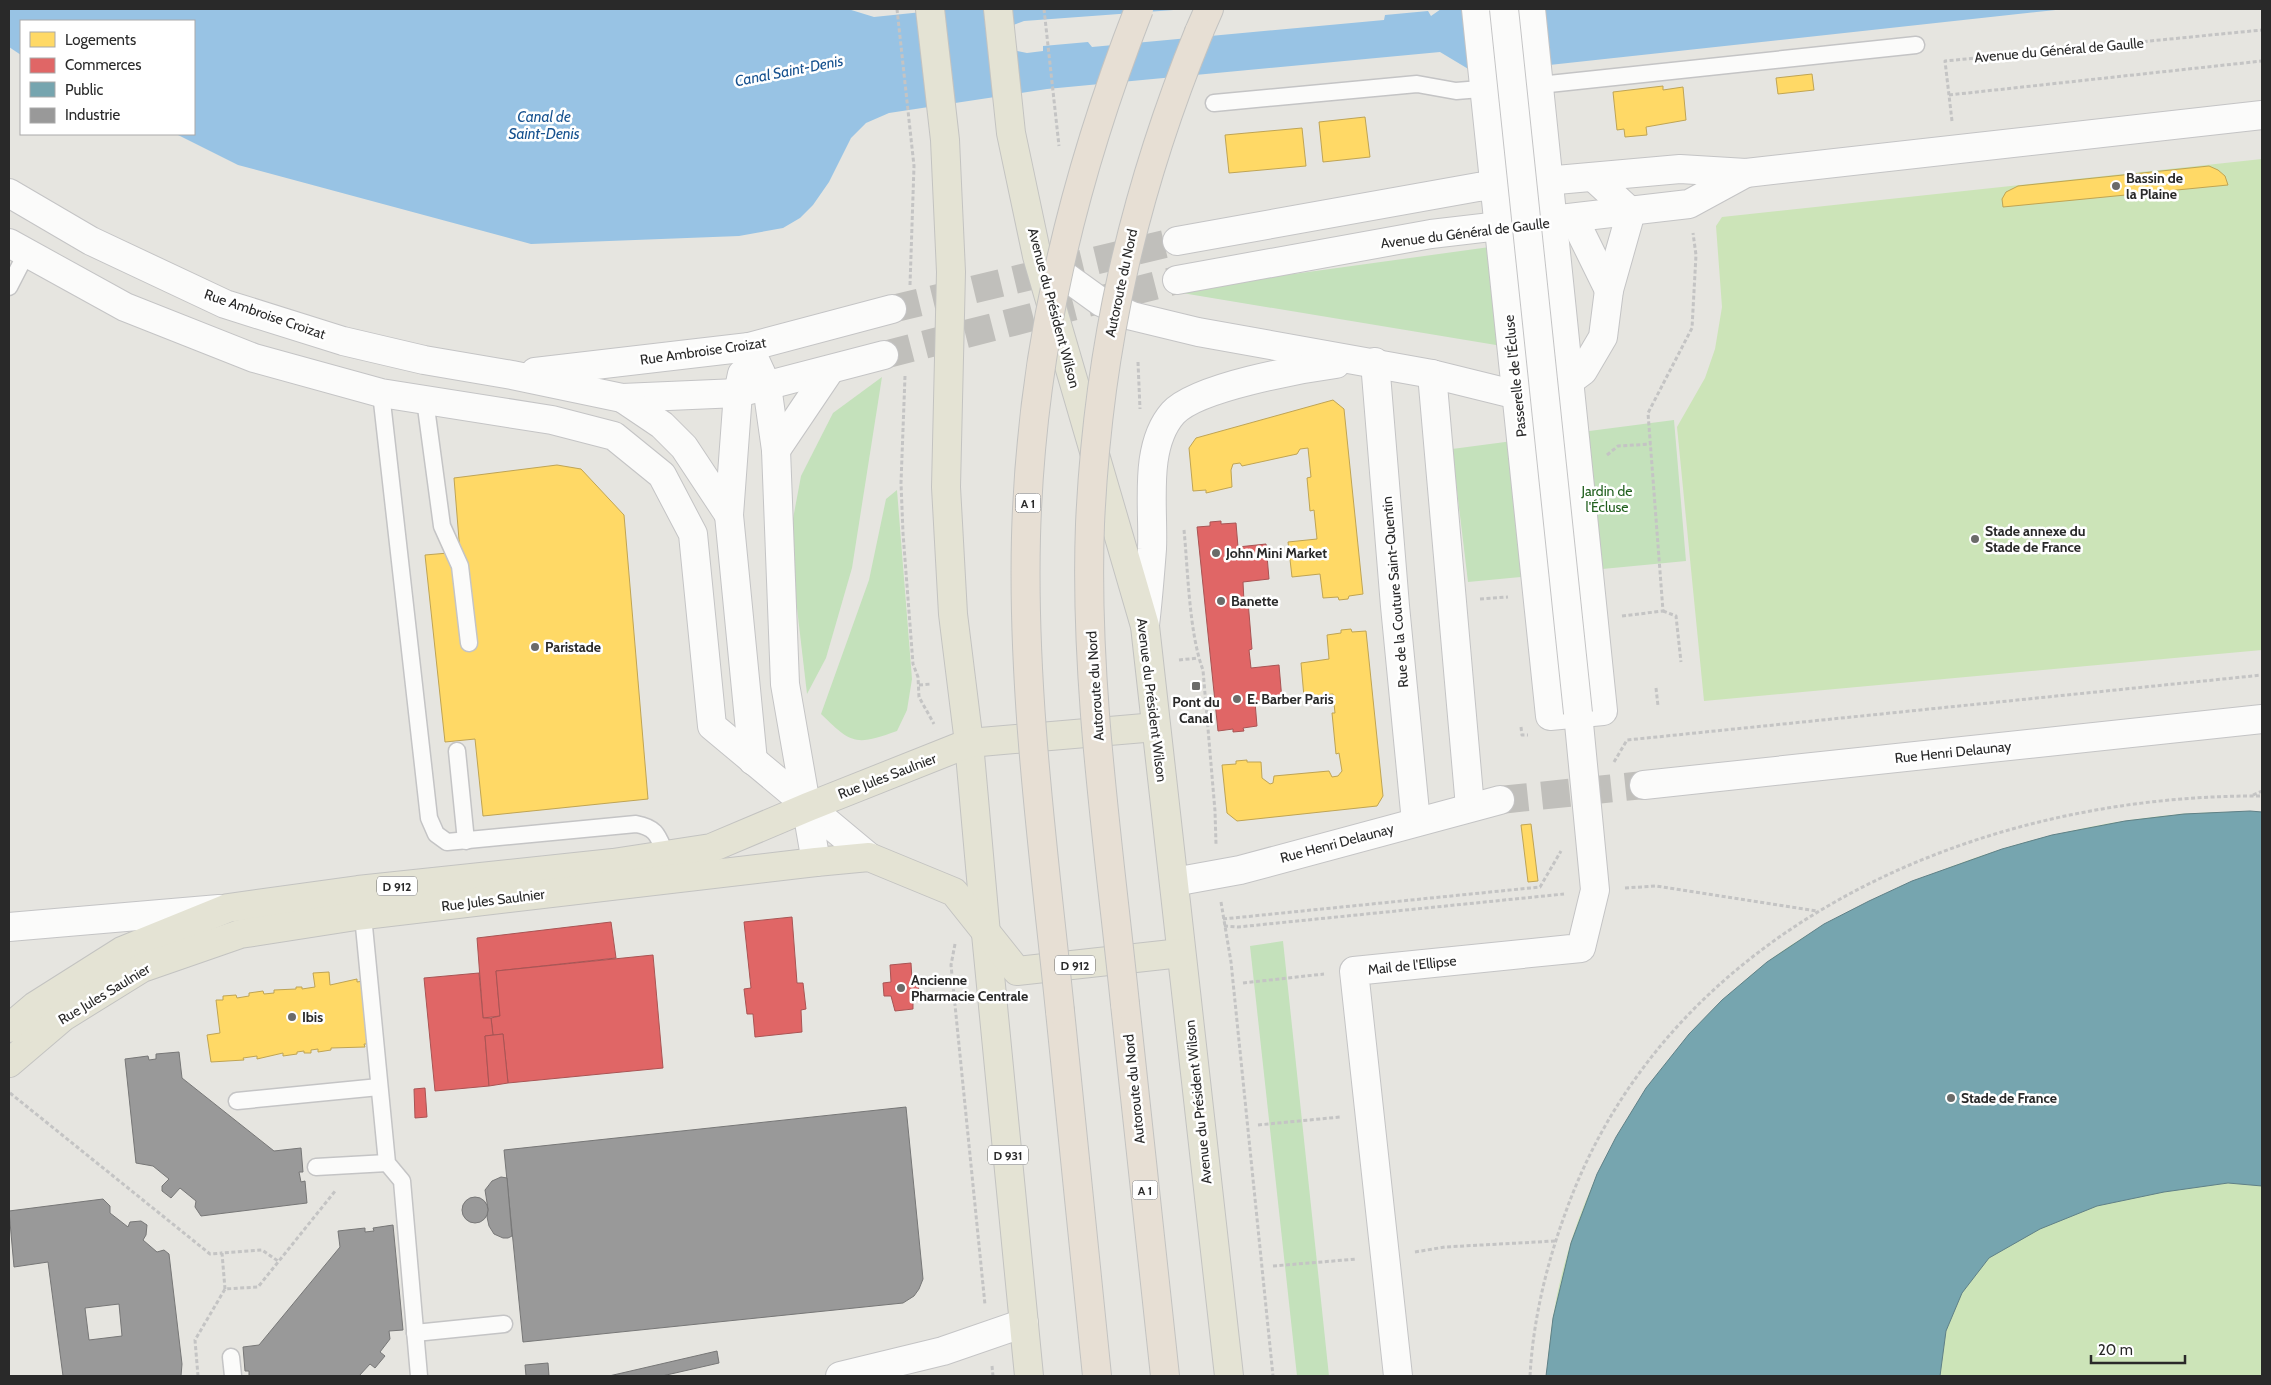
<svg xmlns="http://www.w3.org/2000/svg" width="2271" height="1385" viewBox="0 0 2271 1385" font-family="Cabin,sans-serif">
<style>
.green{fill:#c4e1bb}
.pitch{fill:#cce4b8}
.water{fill:#98c3e4}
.homes{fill:#ffd966;stroke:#bfa454}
.shops{fill:#e06666;stroke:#a95454}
.public{fill:#76a5af;stroke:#5f8087}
.industry{fill:#999;stroke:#777;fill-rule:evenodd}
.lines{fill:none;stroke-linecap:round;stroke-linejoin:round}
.street-tunnel{stroke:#c0bfbb;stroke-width:28;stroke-dasharray:28 14;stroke-linecap:butt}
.secondary-tunnel{stroke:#c0bfbb;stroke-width:28;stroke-dasharray:28 14;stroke-linecap:butt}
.lane-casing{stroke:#c4c4c5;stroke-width:19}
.street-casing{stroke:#c4c4c5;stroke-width:30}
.secondary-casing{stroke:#c4c4c5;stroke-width:30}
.primary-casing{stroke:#c3c3c1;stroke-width:30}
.highway-casing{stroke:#c3c3c1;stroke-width:30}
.path{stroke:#c4c4c4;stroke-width:3;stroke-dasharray:4 2.5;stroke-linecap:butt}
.lane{stroke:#fbfbfa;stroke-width:16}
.street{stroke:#fbfbfa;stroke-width:28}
.secondary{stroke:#fbfbfa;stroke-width:28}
.primary{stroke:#e4e3d4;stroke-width:28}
.highway{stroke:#e7dfd4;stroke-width:28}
.street-bridge-casing{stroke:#c4c4c5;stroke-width:30;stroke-linecap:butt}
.highway-bridge-casing{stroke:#c3c3c1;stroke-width:30;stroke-linecap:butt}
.street-bridge{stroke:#fbfbfa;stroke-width:28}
.highway-bridge{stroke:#e7dfd4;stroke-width:28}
.poi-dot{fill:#6b6b69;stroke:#fff;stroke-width:2}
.labels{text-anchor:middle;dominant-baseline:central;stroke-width:5;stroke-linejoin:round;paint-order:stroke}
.shield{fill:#fff;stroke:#696969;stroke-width:1}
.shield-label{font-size:12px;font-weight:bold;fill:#292929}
.street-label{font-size:14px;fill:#292929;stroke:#fff}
.poi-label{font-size:14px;font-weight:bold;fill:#292929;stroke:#fff;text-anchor:start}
.park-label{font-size:14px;fill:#22601f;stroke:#fff}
.water-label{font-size:15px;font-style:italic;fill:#17528f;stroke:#fff}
</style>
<rect width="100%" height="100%" fill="#e6e5e0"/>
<!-- green -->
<g class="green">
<polygon points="1497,246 1508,347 1170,291"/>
<polygon points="882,377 852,568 826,658 807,694 789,540 801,476 833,413"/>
<polygon points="1674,420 1686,561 1468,582 1452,449"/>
<path d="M897 490 912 679 907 710 897 731C855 746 852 744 821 714L869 580 886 499Z"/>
<polygon points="1283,941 1329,1376 1297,1376 1250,946"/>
</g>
<!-- pitch -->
<g class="pitch">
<polygon points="2262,159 2262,650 1704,701 1677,427 1705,378 1715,349 1722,307 1716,226 1722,217"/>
<path d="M2262 812V1376H1547C1554 1214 1639 1063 1766 963 1798 938 1834 920 1870 902 1992 842 2127 808 2262 812Z"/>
</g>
<!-- water -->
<polygon class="water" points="9,9 848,9 874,17 951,9 1187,9 1024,21 990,34 991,46 1027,53 1043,51 1043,46 1088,42 1092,47 1384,20 1385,15 1428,11 1431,16 1441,9 2065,9 1475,73 1440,52 1047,89 889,113 866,123 851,138 829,182 813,205 800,218 783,228 739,236 531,244 238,165 176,134 194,134 194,21 21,21 21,55 9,47"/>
<!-- homes -->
<g class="homes">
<polygon points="1812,74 1814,90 1778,94 1776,78"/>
<polygon points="1663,86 1663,90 1683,87 1686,120 1646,127 1647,135 1625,137 1624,129 1617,130 1613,92"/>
<polygon points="1365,117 1370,157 1323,162 1319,122"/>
<polygon points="1302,128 1306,166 1229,173 1225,135"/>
<polygon points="2209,166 2218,170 2225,176 2228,185 2003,207 2002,199 2006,192 2018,186"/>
<polygon points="1333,400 1344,409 1363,594 1349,596 1348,599 1339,600 1338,597 1323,598 1320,574 1292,577 1288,542 1317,539 1314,510 1310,511 1307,478 1311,477 1308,448 1300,449 1297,454 1242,466 1240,463 1233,464 1231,470 1232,487 1206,493 1206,490 1193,491 1189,448 1196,438"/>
<polygon points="557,465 581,469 624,515 648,799 483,816 475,739 445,742 425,555 460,552 454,478"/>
<polygon points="1351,629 1352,632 1366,631 1383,796 1377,806 1237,821 1227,813 1222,765 1236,764 1236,761 1247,760 1247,762 1261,762 1262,778 1270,784 1273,783 1274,776 1329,771 1332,777 1338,776 1342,771 1339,753 1336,754 1332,713 1335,713 1333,694 1304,697 1301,663 1329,659 1327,635 1341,633 1341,630"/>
<polygon points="1531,824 1538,881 1528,882 1521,825"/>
<polygon points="329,972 330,985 357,979 357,982 363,981 370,1044 364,1044 365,1047 331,1048 331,1050 318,1052 318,1049 311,1050 311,1053 304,1053 304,1051 297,1052 297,1054 283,1056 283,1053 257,1059 257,1056 243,1058 244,1060 211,1062 207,1035 220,1033 216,1000 223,1000 223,996 236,995 237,998 249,996 249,993 263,991 264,994 274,993 274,990 296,989 296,987 302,987 302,989 315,987 313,973"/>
</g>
<!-- shops -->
<g class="shops">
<polygon points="1221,521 1221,524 1236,523 1238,547 1266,544 1269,579 1243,582 1244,602 1248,601 1252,649 1249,650 1251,668 1279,665 1282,700 1255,702 1257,726 1243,728 1244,731 1233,732 1233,729 1218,731 1197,527 1210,526 1210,522"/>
<polygon points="792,917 797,983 803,983 806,1009 801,1010 802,1032 755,1037 753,1014 747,1014 744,989 751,988 744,922"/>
<polygon points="611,922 616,958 496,971 500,1016 483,1018 477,938"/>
<polygon points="653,955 663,1068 508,1083 503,1034 493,1035 491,1018 500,1016 496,971"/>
<polygon points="911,963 912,980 918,980 919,993 913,993 913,1009 895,1011 891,996 884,996 883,983 891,982 890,965"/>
<polygon points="479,973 483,1018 491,1018 493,1035 485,1036 489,1086 435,1091 424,978"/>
<polygon points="503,1034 508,1083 489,1086 485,1036"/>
<polygon points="425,1088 427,1117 415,1118 414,1089"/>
</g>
<!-- public -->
<polygon class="public" points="2250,811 2262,812 2262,1186 2228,1183 2164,1192 2097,1206 2040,1229 1989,1258 1962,1293 1946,1331 1940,1376 1546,1376 1553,1318 1571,1243 1597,1174 1616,1137 1646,1088 1689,1034 1722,1000 1767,962 1824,924 1869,901 1912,881 2002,849 2052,835 2125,821 2184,814"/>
<!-- industry -->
<g class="industry">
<polygon points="179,1052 182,1078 274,1151 301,1148 303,1172 299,1172 301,1182 305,1181 307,1203 201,1216 195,1207 196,1201 180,1188 171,1198 162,1191 162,1186 169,1179 153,1166 136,1163 125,1059 148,1056 149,1060 156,1059 156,1054"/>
<polygon points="906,1107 923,1279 919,1289 914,1296 903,1303 523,1342 504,1150"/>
<polygon points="501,1177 507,1178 512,1236 508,1238 503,1238 494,1234 489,1226 487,1217 488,1209 485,1190 492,1181"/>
<circle cx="475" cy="1210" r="13"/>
<path d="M103 1199 110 1206V1213L128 1227 130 1222 141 1221 147 1225 146 1235 143 1240 157 1252 164 1250 169 1254 182 1364 181 1376H63L48 1262 14 1267 9 1211ZM119 1304 122 1336 89 1340 85 1308Z"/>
<polygon points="393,1225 403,1330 389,1331 390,1339 380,1352 385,1356 375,1368 370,1364 359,1376 249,1376 249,1371 245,1371 243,1347 259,1345 340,1247 338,1231 365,1228 365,1232 374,1231 373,1228"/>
<polygon points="717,1351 719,1363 662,1376 609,1376"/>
<polygon points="548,1363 549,1376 526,1376 525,1365"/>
</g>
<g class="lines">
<!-- street-tunnel -->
<polyline class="street-tunnel" points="1500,800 1644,785"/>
<!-- secondary-tunnel -->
<g class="secondary-tunnel">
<polyline points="892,309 1177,241"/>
<polyline points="884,355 1177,280"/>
</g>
<!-- lane casing -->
<g class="lane-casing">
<g id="lane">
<polyline points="1530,86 1916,45"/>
<polyline points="1214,103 1417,84 1456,91 1493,88"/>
<polyline points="9,287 26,254"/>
<path d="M381 393 429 818 436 834 447 842 636 824C658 828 658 837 666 855"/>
<polyline points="425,400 442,526 460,566 469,643"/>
<polyline points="457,751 466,841"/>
<polyline points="363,916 387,1163 402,1181 419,1376"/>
<polyline points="237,1101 379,1087"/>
<polyline points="316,1167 387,1163"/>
<polyline points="415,1333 504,1324"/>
<polyline points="231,1357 233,1376"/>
</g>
</g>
<!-- street casing -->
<g class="street-casing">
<g id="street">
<polyline points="1476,9 1550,716 1603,711 1531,9"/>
<polyline points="1375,362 1395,606 1416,822"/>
<polyline points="1432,374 1470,807"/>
<polyline points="1644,785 2262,719"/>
<polyline points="1174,882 1240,870 1500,800"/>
<polyline points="9,927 219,909"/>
<polyline points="840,1376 943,1351 1024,1323"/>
<polyline points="1398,1376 1354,971 1581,948 1595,890 1578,713"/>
</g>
</g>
<!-- secondary casing -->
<g class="secondary-casing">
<g id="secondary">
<polyline points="9,193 91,241 225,304 343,341 424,360 512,375 622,398 738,393 884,355"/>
<polyline points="1574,219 1609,290"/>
<polyline points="1177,241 1478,187 1680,169 1746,173 2262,115"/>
<polyline points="9,243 125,307 254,358 381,393 552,420 614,436 662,475 693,534 712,726 869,857"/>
<polyline points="1040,258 1101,302 1132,316 1198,332 1432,374 1509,393 1548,397 1583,371 1603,337 1609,290 1631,212 1593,177"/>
<polyline points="1177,280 1431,234 1689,204 1746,173"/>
<polyline points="749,347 767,386 776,450 785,684 816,862"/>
<polyline points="535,372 749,347 892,309"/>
<polyline points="742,374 738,393 729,515 753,761"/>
<polyline points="622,398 662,425 684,447 729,515"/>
<polyline points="776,450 830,370"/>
<path d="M1145 625C1148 600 1150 575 1152 549 1154 507 1143 447 1173 413 1197 387 1299 369 1336 364"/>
</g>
</g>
<!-- primary casing -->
<g class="primary-casing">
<g id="primary">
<polyline points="930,9 945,140 951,272 946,487 953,614 969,743 986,934 1029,1376"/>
<polyline points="998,9 1011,133 1037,256 1145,626 1229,1376"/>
<polyline points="9,1028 35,1006 122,951 228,908 358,890 613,863 711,848 808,807 969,743 1156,727"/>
<polyline points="9,1063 63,1017 142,968 240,934 356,916 816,862 869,857 954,892 1017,971 1181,953"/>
</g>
</g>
<!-- highway casing -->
<g class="highway-casing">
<g id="highway">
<polyline points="1199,32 1209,9"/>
<polyline points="1125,1004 1165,1376"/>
<polyline points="1060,1011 1097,1376"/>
</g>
</g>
<!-- path -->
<g class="path">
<polyline points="897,9 914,166 910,285"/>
<polyline points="1044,9 1059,146"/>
<polyline points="1949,95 2262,61"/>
<polyline points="1952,121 1945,61 2262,30"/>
<polyline points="1138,362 1140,409"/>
<polyline points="905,376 901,483 903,533 913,664 918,677 919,697 934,724"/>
<polyline points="1607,455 1618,446 1651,444"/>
<path d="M1184 530C1188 570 1189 633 1203 670L1215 811 1216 844"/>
<polyline points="1480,599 1508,597"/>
<polyline points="1663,611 1676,616 1681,662"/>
<polyline points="1622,616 1663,611 1648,413 1692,328 1696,255 1693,233"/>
<polyline points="1179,660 1198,658"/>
<polyline points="919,685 931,684"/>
<polyline points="1656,688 1658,706"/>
<polyline points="1521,727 1522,735 1528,735"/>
<polyline points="1614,762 1627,740 2262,675"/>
<polyline points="2253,795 2262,791"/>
<polyline points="1625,888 1656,886 1817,911"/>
<polyline points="1221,902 1231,962 1273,1376"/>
<polyline points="1223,919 1540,887 1561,851"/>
<polyline points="1224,926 1238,927 1564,894"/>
<polyline points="955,944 951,965 985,1305"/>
<polyline points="1243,983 1324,974"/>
<polyline points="10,1093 210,1254 222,1253"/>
<polyline points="1258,1125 1340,1117"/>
<polyline points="1415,1252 1445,1247 1555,1241"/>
<polyline points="1273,1266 1357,1259"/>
<polyline points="225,1289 222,1253 262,1250 278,1261"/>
<polyline points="992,1366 993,1376"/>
<polyline points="198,1376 195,1340 225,1289 258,1287 336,1190"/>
<path d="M1530 1376C1533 1321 1546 1266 1565 1214 1666 928 1975 794 2262 796"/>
</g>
<!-- lane -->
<use href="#lane" class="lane"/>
<!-- street -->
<use href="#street" class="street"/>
<!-- secondary -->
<use href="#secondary" class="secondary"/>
<!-- primary -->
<use href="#primary" class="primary"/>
<!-- highway -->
<use href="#highway" class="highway"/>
<!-- street-bridge casing -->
<g class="street-bridge-casing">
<polyline id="street-bridge" points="1504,9 1578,713"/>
</g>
<!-- highway-bridge casing -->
<g class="highway-bridge-casing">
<g id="highway-bridge">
<path d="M1125 1004C1109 848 1084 681 1090 524 1098 349 1133 194 1199 32"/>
<path d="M1060 1011C1044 854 1022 695 1026 536 1031 351 1072 181 1139 9"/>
</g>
</g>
<!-- street-bridge -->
<use href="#street-bridge" class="street-bridge"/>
<!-- highway-bridge -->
<use href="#highway-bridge" class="highway-bridge"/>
</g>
<!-- markers -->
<g class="poi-dot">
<circle cx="2116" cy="186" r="5"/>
<circle cx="1975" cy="539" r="5"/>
<circle cx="1216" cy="553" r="5"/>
<circle cx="1221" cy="601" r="5"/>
<circle cx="535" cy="647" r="5"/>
<rect x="1191" y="681" width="10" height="10" rx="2.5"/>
<circle cx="1237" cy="699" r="5"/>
<circle cx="901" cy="988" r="5"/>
<circle cx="292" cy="1017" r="5"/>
<circle cx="1951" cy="1098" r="5"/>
</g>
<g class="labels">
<!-- shield labels -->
<g class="shield">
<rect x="1015.5" y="493.5" width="25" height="19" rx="4"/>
<rect x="377" y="876.5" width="40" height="19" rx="4"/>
<rect x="1055" y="955.5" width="40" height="19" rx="4"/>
<rect x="988" y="1145.5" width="40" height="19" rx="4"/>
<rect x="1132.5" y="1180.5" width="25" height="19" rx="4"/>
</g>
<g class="shield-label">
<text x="1028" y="503">A 1</text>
<text x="397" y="886">D 912</text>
<text x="1075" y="965">D 912</text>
<text x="1008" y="1155">D 931</text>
<text x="1145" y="1190">A 1</text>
</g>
<!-- street labels -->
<g class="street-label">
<text transform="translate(2059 50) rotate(-5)">Avenue du Général de Gaulle</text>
<text transform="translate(1465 233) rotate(-7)">Avenue du Général de Gaulle</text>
<text transform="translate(1121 283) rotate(-78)">Autoroute du Nord</text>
<text transform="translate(1054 308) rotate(75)">Avenue du Président Wilson</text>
<text transform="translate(265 314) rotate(19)">Rue Ambroise Croizat</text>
<text transform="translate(703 351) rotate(-8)">Rue Ambroise Croizat</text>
<text transform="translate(1515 376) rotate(-96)">Passerelle de l'Écluse</text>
<text transform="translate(1395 592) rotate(-95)">Rue de la Couture Saint-Quentin</text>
<text transform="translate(1095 686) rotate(-94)">Autoroute du Nord</text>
<text transform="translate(1152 700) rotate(83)">Avenue du Président Wilson</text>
<text transform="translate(1953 752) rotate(-6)">Rue Henri Delaunay</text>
<text transform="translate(887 776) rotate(-21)">Rue Jules Saulnier</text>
<text transform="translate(1337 843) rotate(-15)">Rue Henri Delaunay</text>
<text transform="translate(493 900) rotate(-7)">Rue Jules Saulnier</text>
<text transform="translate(1412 965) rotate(-6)">Mail de l'Ellipse</text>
<text transform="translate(104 994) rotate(-31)">Rue Jules Saulnier</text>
<text transform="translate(1134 1089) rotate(-96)">Autoroute du Nord</text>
<text transform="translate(1198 1102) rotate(-96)">Avenue du Président Wilson</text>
</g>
<!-- poi labels -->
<g class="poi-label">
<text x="2126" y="178">Bassin de<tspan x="2126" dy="16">la Plaine</tspan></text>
<text x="1985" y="531">Stade annexe du<tspan x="1985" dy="16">Stade de France</tspan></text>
<text x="1226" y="553">John Mini Market</text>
<text x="1231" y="601">Banette</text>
<text x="545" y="647">Paristade</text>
<text x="1247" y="699">E. Barber Paris</text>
<text x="1196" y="702" text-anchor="middle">Pont du<tspan x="1196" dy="16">Canal</tspan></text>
<text x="911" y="980">Ancienne<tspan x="911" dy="16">Pharmacie Centrale</tspan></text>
<text x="302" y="1017">Ibis</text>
<text x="1961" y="1098">Stade de France</text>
</g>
<!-- park labels -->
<g class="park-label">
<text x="1607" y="491">Jardin de<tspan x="1607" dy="16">l'Écluse</tspan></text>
</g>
<!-- water labels -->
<g class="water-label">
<text transform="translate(789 71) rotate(-11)">Canal Saint-Denis</text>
<text x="544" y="117">Canal de<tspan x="544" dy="17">Saint-Denis</tspan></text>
</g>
</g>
<!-- border -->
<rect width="2271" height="1385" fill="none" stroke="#292929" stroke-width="20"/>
<!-- legend -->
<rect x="20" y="20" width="175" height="115" fill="#ffffff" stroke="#a9a9a9"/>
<rect x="30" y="32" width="25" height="15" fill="#ffd966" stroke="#a9a9a9"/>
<text x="65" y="45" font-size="15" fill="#292929">Logements</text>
<rect x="30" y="58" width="25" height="15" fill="#e06666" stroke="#a9a9a9"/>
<text x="65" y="70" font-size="15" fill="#292929">Commerces</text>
<rect x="30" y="82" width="25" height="15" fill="#76a5af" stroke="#a9a9a9"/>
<text x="65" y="95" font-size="15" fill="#292929">Public</text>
<rect x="30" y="108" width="25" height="15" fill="#999999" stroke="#a9a9a9"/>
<text x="65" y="120" font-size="15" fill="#292929">Industrie</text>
<!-- scale -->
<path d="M2091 1355v8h94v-8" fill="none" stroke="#292929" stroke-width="2.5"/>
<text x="2098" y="1355" font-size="15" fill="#292929" stroke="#ffffff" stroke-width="4" paint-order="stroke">20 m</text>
</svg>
